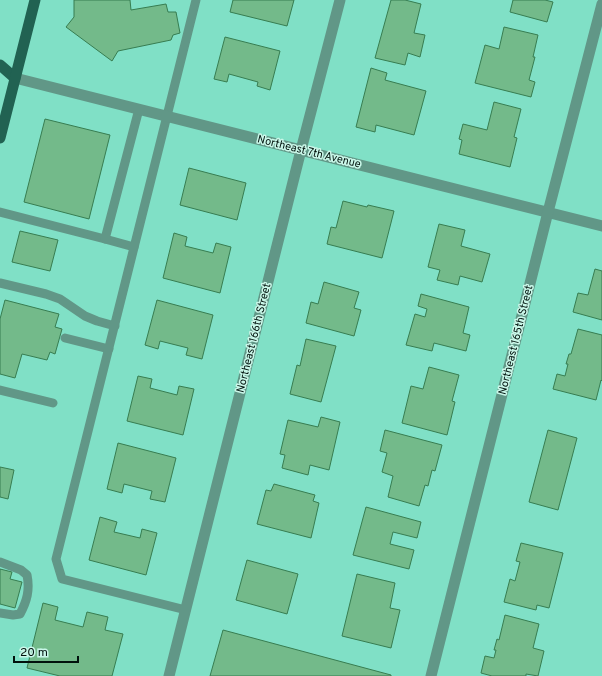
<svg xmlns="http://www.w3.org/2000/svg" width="602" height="676" viewBox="0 0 602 676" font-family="Overpass,sans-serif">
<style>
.building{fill:#73ba8a;stroke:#377d51}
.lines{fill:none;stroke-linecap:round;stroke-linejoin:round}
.service{stroke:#619787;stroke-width:9}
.minor{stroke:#619787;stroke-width:11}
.primary{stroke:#216252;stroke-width:11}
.labels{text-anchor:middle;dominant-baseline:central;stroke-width:3;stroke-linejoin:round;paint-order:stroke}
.street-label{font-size:11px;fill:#01120d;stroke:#caf7e9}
</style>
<rect width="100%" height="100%" fill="#80e0c6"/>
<!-- building -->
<g class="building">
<polygon points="74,0 130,0 131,10 166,4 168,12 176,12 180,33 173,35 171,40 118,51 112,61 66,27 74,17"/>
<polygon points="233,0 294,0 287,26 230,12"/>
<polygon points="391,0 405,0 421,4 414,33 425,35 420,57 408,53 405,65 375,58"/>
<polygon points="513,0 545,0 553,2 547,22 510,12"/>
<polygon points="504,27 538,35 533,57 535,57 529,80 535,82 531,97 475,83 485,45 499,49"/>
<polygon points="225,37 280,51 270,90 257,86 258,82 229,74 227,82 214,79"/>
<polygon points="371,68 387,73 385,80 426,91 414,135 376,125 375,132 356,127"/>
<polygon points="494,102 521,109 514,137 517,138 510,167 459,154 462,140 459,139 463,124 487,130"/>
<polygon points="45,119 110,135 89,219 24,202"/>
<polygon points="189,168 246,183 237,220 180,205"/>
<polygon points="343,201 367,207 368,205 394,211 382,258 327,244 331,227 336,228"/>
<polygon points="439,224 465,230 461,246 490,254 482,282 460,276 458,285 437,280 440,270 428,267"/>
<polygon points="20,231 58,240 50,271 12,262"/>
<polygon points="174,233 187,237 185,246 213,253 216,243 231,247 220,293 163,278"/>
<polygon points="595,269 602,271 602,320 573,312 578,293 588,295"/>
<polygon points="324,282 359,292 354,308 361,310 354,336 306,323 311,302 318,304"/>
<polygon points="421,294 469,307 463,333 470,335 466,351 434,343 432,351 406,345 415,314 425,317 427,309 418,306"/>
<polygon points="5,300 59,314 55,327 62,329 55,354 50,352 47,360 22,354 15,378 0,374 0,319"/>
<polygon points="157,300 213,315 202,359 186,355 188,348 160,341 158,349 145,345"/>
<polygon points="578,329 602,335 602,381 601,380 596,400 553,389 557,374 565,376 568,364 566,364 569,354 571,354"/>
<polygon points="306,339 336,346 321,402 290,394 297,365 300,366"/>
<polygon points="429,367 459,375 452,401 455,402 447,435 402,423 411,386 423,389"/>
<polygon points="138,376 152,379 150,388 177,395 179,386 194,389 183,435 127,421"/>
<polygon points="321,417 340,422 329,470 310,465 308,475 282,468 285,455 280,454 288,420 318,427"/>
<polygon points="385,430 442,445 435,471 432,470 428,486 425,485 419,506 388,497 393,476 382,472 387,453 380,451"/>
<polygon points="548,430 577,438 558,510 529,502"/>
<polygon points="118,443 176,458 165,502 150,499 152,491 124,484 122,493 107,489"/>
<polygon points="0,467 14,470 8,499 0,497"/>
<polygon points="274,484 315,495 313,501 319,503 311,538 257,524 266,490 271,491"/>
<polygon points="366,507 421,522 417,538 393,532 390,544 414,550 409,569 353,555"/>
<polygon points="100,517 117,522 114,532 140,538 142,529 157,533 146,575 89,560"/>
<polygon points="521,543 563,553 549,608 537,605 536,610 504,602 510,579 515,581 520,562 516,561"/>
<polygon points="247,560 298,574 287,614 236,600"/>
<polygon points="0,569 12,572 10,579 22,582 15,608 0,604"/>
<polygon points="357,574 395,583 390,608 400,610 391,648 342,636"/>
<polygon points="43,603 58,607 55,620 83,627 87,612 108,617 105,630 123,634 112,676 60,676 27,668"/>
<polygon points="505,615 539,624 533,648 544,651 538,676 526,674 526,676 492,676 481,673 485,656 494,658 496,650 494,650 497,639 499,640"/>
<polygon points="223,630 391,675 391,676 210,676"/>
</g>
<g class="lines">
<!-- service -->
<g class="service">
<polyline points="0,212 105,239"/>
<polyline points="134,247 105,239 139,109"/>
<polyline points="0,283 46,294 60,299 85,316 97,321 115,326"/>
<polyline points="65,338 109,349"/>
<polyline points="0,390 53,403"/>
<path d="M0 562 21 570 27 575C30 590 27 601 20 614L13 615 0 613"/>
<polyline points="186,610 62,579 56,559 196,0"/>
</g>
<!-- minor -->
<g class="minor">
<polyline points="15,78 602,226"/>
<polyline points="169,676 301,150 340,0"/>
<polyline points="431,676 548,212 602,4"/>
</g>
<!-- primary -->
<g class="primary">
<polyline points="0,65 15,78"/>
<polyline points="0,138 35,0"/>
</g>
</g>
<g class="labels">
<!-- street labels -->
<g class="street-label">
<text transform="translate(309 152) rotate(14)">Northeast 7th Avenue</text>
<text transform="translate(254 338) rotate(-76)">Northeast 166th Street</text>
<text transform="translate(516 340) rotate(-76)">Northeast 165th Street</text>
</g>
</g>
<!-- scale -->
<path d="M14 656v6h64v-6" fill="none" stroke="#01120d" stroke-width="2"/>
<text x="20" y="656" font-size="12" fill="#01120d" stroke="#caf7e9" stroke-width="3" paint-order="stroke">20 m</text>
</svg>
